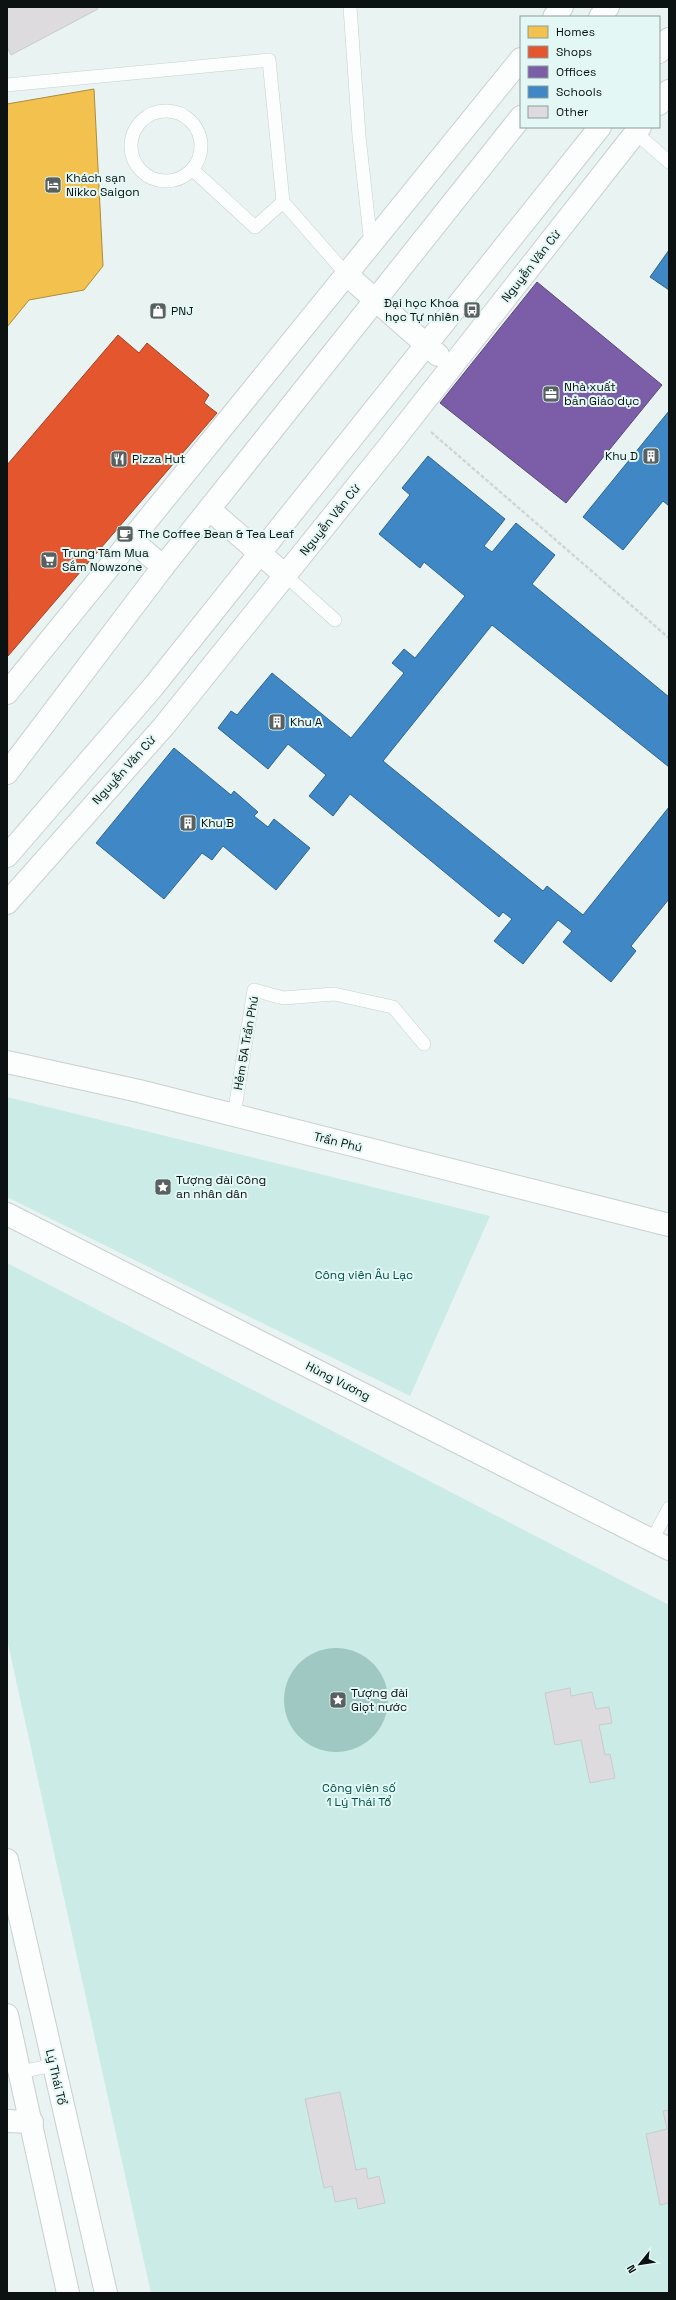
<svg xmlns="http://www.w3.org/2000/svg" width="676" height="2300" viewBox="0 0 676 2300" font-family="'Space Grotesk',sans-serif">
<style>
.green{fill:#cbebe7}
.water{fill:#a0c8c2}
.homes{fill:#f2c14e;stroke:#ad8c3c}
.shops{fill:#e4572e;stroke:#a34225}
.offices{fill:#7b5ea7;stroke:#59477a}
.schools{fill:#3f88c5;stroke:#2f658f}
.building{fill:#dedbde;stroke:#c9cbcc}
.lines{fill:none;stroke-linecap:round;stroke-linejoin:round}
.lane-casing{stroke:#c8d0cf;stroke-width:14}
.street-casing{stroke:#c8d0cf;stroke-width:24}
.primary-casing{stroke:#c8d0cf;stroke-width:24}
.path{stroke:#d2d5d5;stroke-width:2.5;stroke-dasharray:4 2;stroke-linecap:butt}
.lane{stroke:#fcfdfd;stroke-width:13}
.street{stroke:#fcfdfd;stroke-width:22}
.primary{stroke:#fcfdfd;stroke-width:22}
.labels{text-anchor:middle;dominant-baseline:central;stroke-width:4;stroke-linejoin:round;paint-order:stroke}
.poi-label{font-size:12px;fill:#0b1211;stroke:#e3f8f5;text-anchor:start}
.street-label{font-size:12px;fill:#0b1211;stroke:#e3f8f5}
.park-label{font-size:12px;fill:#00504a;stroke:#e3f8f5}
</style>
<rect width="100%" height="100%" fill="#e8f3f2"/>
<!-- green -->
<g class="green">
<polygon points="7,1097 490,1216 410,1396 7,1197"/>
<polygon points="7,1263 669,1605 669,2293 151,2293 7,1639"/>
</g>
<!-- water -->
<circle class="water" cx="336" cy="1700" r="52"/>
<!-- homes -->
<polygon class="homes" points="94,89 103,266 84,290 29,300 7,327 7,104"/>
<!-- shops -->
<polygon class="shops" points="118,335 139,353 147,343 209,395 204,403 217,413 8,656 7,465"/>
<!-- offices -->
<polygon class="offices" points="537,282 662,385 566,503 440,403"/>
<!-- schools -->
<g class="schools">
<polygon points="669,250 669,290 650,277"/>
<polygon points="669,411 669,506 663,501 623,550 583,517"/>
<polygon points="428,456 505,519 484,546 492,552 516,523 555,555 532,584 669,697 669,767 492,625 383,761 543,891 547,886 583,915 669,807 669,899 631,946 636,951 611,982 563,942 572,931 558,920 523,964 494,941 512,919 503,912 499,917 350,794 333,816 309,796 326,775 288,744 268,769 218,728 231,711 237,715 272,673 351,738 404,673 392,663 404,649 415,658 465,596 424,562 420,568 379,534 410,495 402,488"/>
<polygon points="174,748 231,795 234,791 258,812 254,816 268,827 274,819 310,848 276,890 223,846 212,860 202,853 164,899 96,843"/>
</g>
<!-- building -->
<g class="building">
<polygon points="7,7 96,7 98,9 11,55 7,47"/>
<polygon points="570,1688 571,1696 592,1692 596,1709 609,1707 612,1723 599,1725 605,1755 610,1754 615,1778 590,1783 581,1740 555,1745 545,1693"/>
<polygon points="340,2092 356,2170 366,2168 368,2179 379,2176 385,2203 358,2209 356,2198 335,2202 332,2186 324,2188 305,2099"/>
<polygon points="669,2110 669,2203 660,2205 646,2134 667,2129 663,2111"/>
</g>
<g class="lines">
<!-- lane casing -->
<g class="lane-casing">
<g id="lane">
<polyline points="350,7 359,136 371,245"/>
<polyline points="7,85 269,60 283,202"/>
<circle cx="166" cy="146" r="35"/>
<polyline points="636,133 669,162"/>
<polyline points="193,170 255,227 283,202 347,275"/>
<polyline points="285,575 335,620"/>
<polyline points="234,1115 254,990 283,998 334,994 393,1007 424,1044"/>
<polyline points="652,1540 669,1508"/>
<polyline points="20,2072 54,2065"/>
</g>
</g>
<!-- street casing -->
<g class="street-casing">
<polyline id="street" points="7,2121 32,2122"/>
</g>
<!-- primary casing -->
<g class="primary-casing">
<g id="primary">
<polyline points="554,17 562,7"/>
<polyline points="600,17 608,7"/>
<polyline points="659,52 669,39"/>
<polyline points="659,104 669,91"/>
<polyline points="347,275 438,355"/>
<polyline points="209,509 285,575"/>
<polyline points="132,540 163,567"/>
<polyline points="7,693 521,59"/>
<polyline points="7,773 163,567 521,117"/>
<polyline points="7,856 153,687 600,127"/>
<polyline points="7,903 164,726 390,445 640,127"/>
<polyline points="7,1062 139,1091 669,1225"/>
<polyline points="7,1214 669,1549"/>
<polyline points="7,1860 106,2293"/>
<polyline points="7,2015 68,2293"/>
</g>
</g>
<!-- path -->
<polyline class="path" points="431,432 669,638"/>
<!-- lane -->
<use href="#lane" class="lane"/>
<!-- street -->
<use href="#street" class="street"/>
<!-- primary -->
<use href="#primary" class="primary"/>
</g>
<!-- icons -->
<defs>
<g id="hotel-square" transform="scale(0.9)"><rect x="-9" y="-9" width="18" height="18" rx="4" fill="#586160" stroke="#e3f8f5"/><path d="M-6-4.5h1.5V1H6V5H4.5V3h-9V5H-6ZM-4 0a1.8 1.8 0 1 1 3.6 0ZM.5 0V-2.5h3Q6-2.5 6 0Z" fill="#fff"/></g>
<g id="bus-square" transform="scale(0.9)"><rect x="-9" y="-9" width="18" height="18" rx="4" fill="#586160" stroke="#e3f8f5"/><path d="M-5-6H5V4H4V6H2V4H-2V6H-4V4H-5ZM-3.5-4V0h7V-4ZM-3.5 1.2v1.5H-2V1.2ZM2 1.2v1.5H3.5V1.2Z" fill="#fff"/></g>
<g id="shop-square" transform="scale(0.9)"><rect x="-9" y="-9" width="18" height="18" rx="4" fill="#586160" stroke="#e3f8f5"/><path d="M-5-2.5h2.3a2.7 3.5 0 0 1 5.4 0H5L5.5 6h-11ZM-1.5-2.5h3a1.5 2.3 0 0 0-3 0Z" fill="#fff"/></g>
<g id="office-square" transform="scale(0.9)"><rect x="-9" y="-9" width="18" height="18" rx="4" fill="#586160" stroke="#e3f8f5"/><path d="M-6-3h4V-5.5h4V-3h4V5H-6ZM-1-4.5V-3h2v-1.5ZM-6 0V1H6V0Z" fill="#fff"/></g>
<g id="building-square" transform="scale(0.9)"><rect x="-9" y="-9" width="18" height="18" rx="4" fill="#586160" stroke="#e3f8f5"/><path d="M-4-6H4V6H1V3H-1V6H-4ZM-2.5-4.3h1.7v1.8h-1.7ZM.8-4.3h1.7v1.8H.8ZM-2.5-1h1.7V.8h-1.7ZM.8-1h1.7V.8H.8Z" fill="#fff"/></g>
<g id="restaurant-square" transform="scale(0.9)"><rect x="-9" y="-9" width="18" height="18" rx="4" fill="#586160" stroke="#e3f8f5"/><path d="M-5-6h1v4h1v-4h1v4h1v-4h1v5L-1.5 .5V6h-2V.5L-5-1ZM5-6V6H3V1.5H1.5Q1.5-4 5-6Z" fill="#fff"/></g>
<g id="cafe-square" transform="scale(0.9)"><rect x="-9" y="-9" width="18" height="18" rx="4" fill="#586160" stroke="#e3f8f5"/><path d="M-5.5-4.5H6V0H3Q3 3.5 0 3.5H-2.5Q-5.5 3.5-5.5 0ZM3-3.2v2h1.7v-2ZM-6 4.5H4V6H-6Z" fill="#fff"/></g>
<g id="supermarket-square" transform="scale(0.9)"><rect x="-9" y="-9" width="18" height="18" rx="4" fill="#586160" stroke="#e3f8f5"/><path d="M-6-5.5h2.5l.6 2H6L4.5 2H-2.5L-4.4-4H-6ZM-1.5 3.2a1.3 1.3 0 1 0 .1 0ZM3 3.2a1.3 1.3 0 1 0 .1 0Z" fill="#fff"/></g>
<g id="sight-square" transform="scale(0.9)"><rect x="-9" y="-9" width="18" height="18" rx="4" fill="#586160" stroke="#e3f8f5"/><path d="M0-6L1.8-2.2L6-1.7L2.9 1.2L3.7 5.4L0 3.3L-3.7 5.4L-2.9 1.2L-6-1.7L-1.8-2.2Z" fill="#fff"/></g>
</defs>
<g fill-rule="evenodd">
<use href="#hotel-square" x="53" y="185"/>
<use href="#bus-square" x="472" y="310"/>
<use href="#shop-square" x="158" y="311"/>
<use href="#office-square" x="551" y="394"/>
<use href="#building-square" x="651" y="456"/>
<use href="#restaurant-square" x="119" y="459"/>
<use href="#cafe-square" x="125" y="534"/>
<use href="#supermarket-square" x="49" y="560"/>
<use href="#building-square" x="277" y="722"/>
<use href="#building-square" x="188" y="823"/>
<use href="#sight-square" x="163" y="1187"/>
<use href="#sight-square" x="338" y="1700"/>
</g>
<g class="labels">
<!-- poi labels -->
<g class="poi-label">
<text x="66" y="178">Khách sạn<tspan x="66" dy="14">Nikko Saigon</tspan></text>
<text x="459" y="303" text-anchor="end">Đại học Khoa<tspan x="459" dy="14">học Tự nhiên</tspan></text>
<text x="171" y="311">PNJ</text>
<text x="564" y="387">Nhà xuất<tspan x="564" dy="14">bản Giáo dục</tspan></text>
<text x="638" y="456" text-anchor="end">Khu D</text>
<text x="132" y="459">Pizza Hut</text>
<text x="138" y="534">The Coffee Bean &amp; Tea Leaf</text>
<text x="62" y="553">Trung Tâm Mua<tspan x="62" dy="14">Sắm Nowzone</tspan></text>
<text x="290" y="722">Khu A</text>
<text x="201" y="823">Khu B</text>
<text x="176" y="1180">Tượng đài Công<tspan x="176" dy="14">an nhân dân</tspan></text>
<text x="351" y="1693">Tượng đài<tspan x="351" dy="14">Giọt nước</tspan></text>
</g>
<!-- street labels -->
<g class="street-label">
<text transform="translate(531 266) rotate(-52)">Nguyễn Văn Cừ</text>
<text transform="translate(330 520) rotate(-51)">Nguyễn Văn Cừ</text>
<text transform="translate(124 770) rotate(-48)">Nguyễn Văn Cừ</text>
<text transform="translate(246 1043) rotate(-80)">Hẻm 5A Trần Phú</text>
<text transform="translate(338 1142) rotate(14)">Trần Phú</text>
<text transform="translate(338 1381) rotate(27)">Hùng Vương</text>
<text transform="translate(56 2077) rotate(77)">Lý Thái Tổ</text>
</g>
<!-- park labels -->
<g class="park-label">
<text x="364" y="1275">Công viên Âu Lạc</text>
<text x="359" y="1788">Công viên số<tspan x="359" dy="14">1 Lý Thái Tổ</tspan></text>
</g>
</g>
<!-- border -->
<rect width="676" height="2300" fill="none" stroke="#0b1211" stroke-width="16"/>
<!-- legend -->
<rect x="520" y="16" width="140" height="112" fill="#e3f8f5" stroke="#8d9c9a"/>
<rect x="528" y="26" width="20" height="12" fill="#f2c14e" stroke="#8d9c9a"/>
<text x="556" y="36" font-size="12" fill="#0b1211">Homes</text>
<rect x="528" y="46" width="20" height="12" fill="#e4572e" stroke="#8d9c9a"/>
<text x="556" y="56" font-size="12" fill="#0b1211">Shops</text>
<rect x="528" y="66" width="20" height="12" fill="#7b5ea7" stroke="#8d9c9a"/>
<text x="556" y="76" font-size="12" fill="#0b1211">Offices</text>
<rect x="528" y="86" width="20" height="12" fill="#3f88c5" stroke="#8d9c9a"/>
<text x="556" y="96" font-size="12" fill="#0b1211">Schools</text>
<rect x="528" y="106" width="20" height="12" fill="#dedbde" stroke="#8d9c9a"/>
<text x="556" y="116" font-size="12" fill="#0b1211">Other</text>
<!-- north arrow -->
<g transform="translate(640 2264) rotate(240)" stroke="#e3f8f5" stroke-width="3" paint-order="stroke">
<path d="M0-3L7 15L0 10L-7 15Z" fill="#0b1211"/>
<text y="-6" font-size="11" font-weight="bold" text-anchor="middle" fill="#0b1211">N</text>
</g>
</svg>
